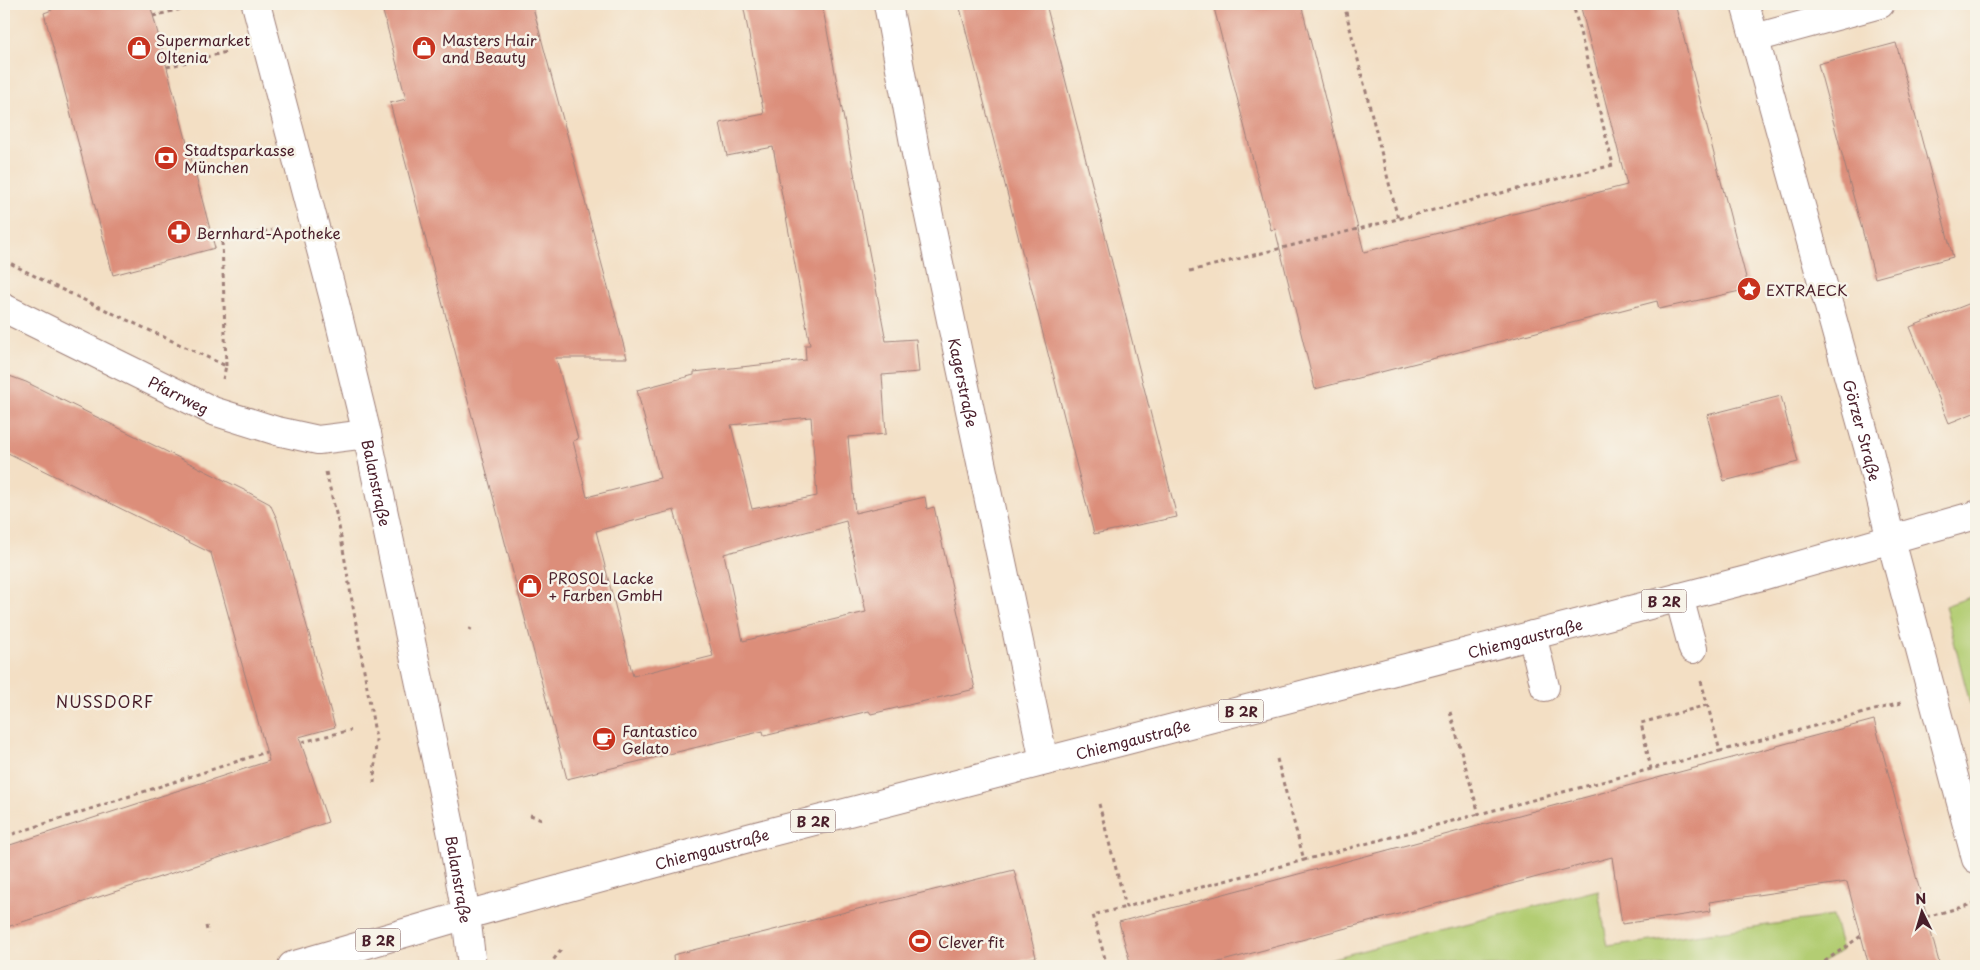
<svg xmlns="http://www.w3.org/2000/svg" width="1980" height="970" viewBox="0 0 1980 970" font-family="'Playpen Sans',sans-serif">
<style>
.green{fill:#b3cd73;stroke:#7e764f}
.building{fill:#dc8e7a;fill-rule:evenodd}
.lines{fill:none;stroke-linecap:round;stroke-linejoin:round}
.minor-casing{stroke:#9e7f78;stroke-width:30}
.major-casing{stroke:#9e7f78;stroke-width:30}
.path{stroke:#9e7f78;stroke-width:3;stroke-dasharray:4 4;stroke-linecap:butt}
.minor{stroke:#fff;stroke-width:28}
.major{stroke:#fff;stroke-width:28}
.labels{text-anchor:middle;dominant-baseline:central;stroke-width:5;stroke-linejoin:round;paint-order:stroke}
.shield{fill:#f7f3e8;stroke:#7e5f64;stroke-width:1}
.shield-label{font-size:14px;font-weight:bold;fill:#4a1f2b}
.poi-label{font-size:15px;fill:#4a1f2b;stroke:#f7f3e8;text-anchor:start}
.street-label{font-size:15px;fill:#4a1f2b;stroke:#f7f3e8}
.neighbourhood-label{font-size:16px;letter-spacing:1px;fill:#4a1f2b;stroke:#f7f3e8}
</style>
<rect width="100%" height="100%" fill="#f7f3e8"/>
<filter id="ink" filterUnits="userSpaceOnUse"><feTurbulence type="fractalNoise" baseFrequency=".02" numOctaves="2"/><feDisplacementMap in="SourceGraphic" scale="10" xChannelSelector="R" yChannelSelector="G"/><feConvolveMatrix kernelMatrix="1 2 1 2 8 2 1 2 1" color-interpolation-filters="sRGB"/></filter>
<filter id="wash" filterUnits="userSpaceOnUse"><feTurbulence type="fractalNoise" baseFrequency=".0096" numOctaves="4" result="noise"/><feDisplacementMap in="SourceGraphic" scale="20" xChannelSelector="R" yChannelSelector="G"/><feGaussianBlur stdDeviation="1.12" result="paint"/><feColorMatrix in="noise" values="0 0 0 0 0 0 0 0 0 0 0 0 0 0 0 0 0 1.4 0 .05"/><feComposite in="paint" operator="in"/></filter>
<g filter="url(#wash)">
<rect width="100%" height="100%" fill="#f3dfc4"/>
<!-- green -->
<g class="green">
<polygon points="1976,595 1976,727 1945,606"/>
<polygon points="1598,890 1608,947 1833,916 1842,950 1817,966 1302,966"/>
</g>
<g id="blocks">
<!-- building -->
<g class="building">
<polygon points="50,4 150,4 215,248 113,275 44,13 52,10"/>
<path d="M381 4H532L627 358H556L578 439 573 441 587 497 660 478 637 390 694 375V372L806 360 805 345H810L773 147 727 156 720 123 764 114 743 4H822L886 341 916 339 919 372 882 375 886 434 848 437 855 513 925 497 927 509 934 507 975 689 871 714 869 711 764 736 763 731 567 779 390 103 406 99ZM811 417 817 496 752 509 731 425ZM674 510 713 656 633 676 596 531ZM846 521 866 612 743 641 724 554Z"/>
<polygon points="959,4 1046,4 1177,517 1094,534"/>
<polygon points="1213,4 1301,4 1364,252 1627,185 1580,4 1675,4 1749,289 1659,309 1657,301 1315,389 1275,229 1271,230"/>
<polygon points="1896,43 1953,257 1875,278 1818,64"/>
<polygon points="1976,301 1976,412 1949,423 1910,327"/>
<polygon points="4,374 26,382 244,490 270,504 277,519 335,727 299,737 328,822 4,928 4,847 269,761 211,553 4,451"/>
<polygon points="1781,396 1798,462 1724,481 1707,415"/>
<polygon points="1874,720 1940,966 1869,966 1847,882 1709,902 1711,911 1622,924 1612,857 1204,966 1131,966 1119,922"/>
<polygon points="1014,870 1036,957 998,966 674,966 673,955"/>
</g>
</g>
</g>
<g filter="url(#ink)">
<use href="#blocks" fill-opacity="0" stroke="#9e7f78" stroke-width="1"/>
<g class="lines">
<!-- minor casing -->
<g class="minor-casing">
<g id="minor">
<path id="s1" d="M256 4 335 303 367 434 452 835 466 915 472 966"/>
<path id="s2" d="M888 4 917 159 1044 761"/>
<path id="s3" d="M1745 4 1868 447 1891 540 1976 859"/>
<polyline points="1755,38 1880,4"/>
<path id="s4" d="M4 308 213 411 277 431 318 440 367 434"/>
<polyline points="1679,597 1693,649"/>
<polyline points="1532,635 1545,687"/>
</g>
</g>
<!-- major casing -->
<g class="major-casing">
<g id="major">
<path id="s5" d="M292 966 466 915 752 837 1758 577 1976 515"/>
</g>
</g>
<!-- path -->
<g class="path">
<polyline points="1344,4 1398,219"/>
<polyline points="153,16 201,4"/>
<polyline points="167,67 226,52"/>
<polyline points="4,260 52,285 226,366 223,379"/>
<polyline points="1190,271 1613,165 1573,4"/>
<polyline points="226,366 222,240 272,230"/>
<polyline points="326,472 339,526 376,739 374,783"/>
<polyline points="470,630 471,628"/>
<polyline points="1701,681 1720,751 1901,703"/>
<polyline points="1707,705 1641,723 1651,769 1720,751"/>
<polyline points="1450,712 1479,814 1651,769"/>
<polyline points="302,742 351,730"/>
<polyline points="1277,759 1304,860 1479,814"/>
<polyline points="1099,804 1126,907 1304,860"/>
<polyline points="530,815 542,819"/>
<polyline points="13,834 266,752"/>
<polyline points="1926,917 1976,903"/>
<polyline points="206,926 208,934"/>
<polyline points="97,963 99,966"/>
<polyline points="549,966 562,948"/>
<polyline points="1107,966 1093,915 1126,907"/>
<polyline points="1818,966 1861,936"/>
</g>
<!-- minor -->
<use href="#minor" class="minor"/>
<!-- major -->
<use href="#major" class="major"/>
</g>
</g>
<!-- icons -->
<defs>
<g id="shop-disc" transform="scale(1.25)"><circle r="9.5" fill="#c8321e" stroke="#f7f3e8"/><path d="M-5-2.5h2.3a2.7 3.5 0 0 1 5.4 0H5L5.5 6h-11ZM-1.5-2.5h3a1.5 2.3 0 0 0-3 0Z" fill="#fff"/></g>
<g id="bank-disc" transform="scale(1.25)"><circle r="9.5" fill="#c8321e" stroke="#f7f3e8"/><path d="M-6-4H6V4H-6ZM0-2.3a2.3 2.3 0 1 0 0 4.6a2.3 2.3 0 1 0 0-4.6Z" fill="#fff"/></g>
<g id="pharmacy-disc" transform="scale(1.25)"><circle r="9.5" fill="#c8321e" stroke="#f7f3e8"/><path d="M-2-6h4v4h4v4h-4v4h-4v-4h-4v-4h4Z" fill="#fff"/></g>
<g id="sight-disc" transform="scale(1.25)"><circle r="9.5" fill="#c8321e" stroke="#f7f3e8"/><path d="M0-6L1.8-2.2L6-1.7L2.9 1.2L3.7 5.4L0 3.3L-3.7 5.4L-2.9 1.2L-6-1.7L-1.8-2.2Z" fill="#fff"/></g>
<g id="cafe-disc" transform="scale(1.25)"><circle r="9.5" fill="#c8321e" stroke="#f7f3e8"/><path d="M-5.5-4.5H6V0H3Q3 3.5 0 3.5H-2.5Q-5.5 3.5-5.5 0ZM3-3.2v2h1.7v-2ZM-6 4.5H4V6H-6Z" fill="#fff"/></g>
<g id="stadium-disc" transform="scale(1.25)"><circle r="9.5" fill="#c8321e" stroke="#f7f3e8"/><path d="M0-5a6.5 5 0 1 0 0 10a6.5 5 0 1 0 0-10ZM-3.5-1.8h7v3.6h-7Z" fill="#fff"/></g>
</defs>
<g fill-rule="evenodd">
<use href="#shop-disc" x="139" y="48"/>
<use href="#shop-disc" x="424" y="48"/>
<use href="#bank-disc" x="166" y="158"/>
<use href="#pharmacy-disc" x="179" y="232"/>
<use href="#sight-disc" x="1749" y="289"/>
<use href="#shop-disc" x="530" y="586"/>
<use href="#cafe-disc" x="604" y="739"/>
<use href="#stadium-disc" x="920" y="941"/>
</g>
<g class="labels">
<!-- shield labels -->
<g class="shield">
<rect x="1641.5" y="589.5" width="45" height="23" rx="4"/>
<rect x="1218.5" y="699.5" width="45" height="23" rx="4"/>
<rect x="790.5" y="809.5" width="45" height="23" rx="4"/>
<rect x="355.5" y="928.5" width="45" height="23" rx="4"/>
</g>
<g class="shield-label">
<text x="1664" y="601">B 2R</text>
<text x="1241" y="711">B 2R</text>
<text x="813" y="821">B 2R</text>
<text x="378" y="940">B 2R</text>
</g>
<!-- poi labels -->
<g class="poi-label">
<text x="156" y="39">Supermarket<tspan x="156" dy="17">Oltenia</tspan></text>
<text x="442" y="39">Masters Hair<tspan x="442" dy="17">and Beauty</tspan></text>
<text x="184" y="149">Stadtsparkasse<tspan x="184" dy="17">München</tspan></text>
<text x="196" y="232">Bernhard-Apotheke</text>
<text x="1766" y="289">EXTRAECK</text>
<text x="548" y="577">PROSOL Lacke<tspan x="548" dy="17">+ Farben GmbH</tspan></text>
<text x="622" y="730">Fantastico<tspan x="622" dy="17">Gelato</tspan></text>
<text x="938" y="941">Clever fit</text>
</g>
<!-- street labels -->
<g class="street-label">
<text stroke="none"><textPath href="#s2" startOffset="386">Kagerstraße</textPath></text>
<text stroke="none"><textPath href="#s4" startOffset="195">Pfarrweg</textPath></text>
<text stroke="none"><textPath href="#s3" startOffset="442">Görzer Straße</textPath></text>
<text stroke="none"><textPath href="#s1" startOffset="494">Balanstraße</textPath></text>
<text stroke="none"><textPath href="#s5" startOffset="1276">Chiemgaustraße</textPath></text>
<text stroke="none"><textPath href="#s5" startOffset="871">Chiemgaustraße</textPath></text>
<text stroke="none"><textPath href="#s5" startOffset="436">Chiemgaustraße</textPath></text>
<text stroke="none"><textPath href="#s1" startOffset="899">Balanstraße</textPath></text>
</g>
<!-- neighbourhood labels -->
<g class="neighbourhood-label">
<text x="105" y="701">NUSSDORF</text>
</g>
</g>
<!-- margin -->
<rect width="1980" height="970" fill="none" stroke="#f7f3e8" stroke-width="20"/>
<!-- north arrow -->
<g transform="translate(1922 912) rotate(355)" stroke="#f7f3e8" stroke-width="4" paint-order="stroke">
<path d="M0-4L9 19L0 12L-9 19Z" fill="#4a1f2b"/>
<text y="-8" font-size="14" font-weight="bold" text-anchor="middle" fill="#4a1f2b">N</text>
</g>
</svg>
